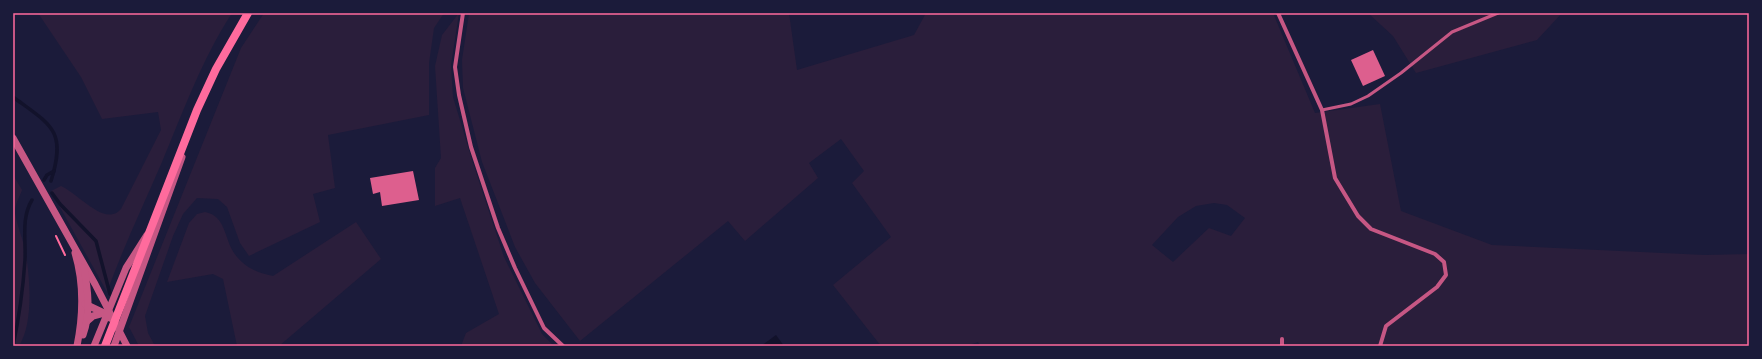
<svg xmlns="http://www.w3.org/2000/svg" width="1762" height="359" viewBox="0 0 1762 359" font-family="'PT Serif',serif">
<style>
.green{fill:#2a1e3b;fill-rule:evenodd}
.water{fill:#12122b}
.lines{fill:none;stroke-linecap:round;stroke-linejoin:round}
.stream{stroke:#12122b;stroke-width:3.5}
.building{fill:#dd5f8e}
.path{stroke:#ff6b9d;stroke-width:2}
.service{stroke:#c65784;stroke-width:3}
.minor{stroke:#c65784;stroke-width:4}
.tertiary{stroke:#c65784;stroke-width:7}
.secondary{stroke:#ff6b9d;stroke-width:8}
.neatline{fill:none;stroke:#ff6b9d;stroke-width:1.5}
</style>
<rect width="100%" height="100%" fill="#1b1b3a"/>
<!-- green -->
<g class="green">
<path d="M38 13H232C202 59 183 112 162 162 143 206 123 248 107 292L51 191 61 186C75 192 99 219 113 214 116 214 119 211 121 209L161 130 158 112 102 119 81 77Z"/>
<polygon points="264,13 444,13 434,28 429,63 429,115 328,135 335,188 313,194 320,222 249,256 240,243 227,207 218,199 197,198 183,214 173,236 145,316 148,333 155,346 139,346 129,327 241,48"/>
<polygon points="459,13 451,65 453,97 472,160 504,257 542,334 554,346 461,346 466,333 499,314 460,198 435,206 435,168 441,158 435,66 442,35"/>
<path d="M469 13H789L797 70 914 35 926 13H1273L1315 113 1380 104 1401 211 1492 245 1705 255 1749 254V346H980L978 342 966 346H881L833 285 891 237 852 183 864 171 841 139 809 163 818 178 745 241 728 221 580 341 535 283 515 247 482 162 463 88 462 60ZM1214 203 1227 205 1245 218 1231 236 1209 228 1173 262 1152 245 1178 217 1196 206Z"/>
<polygon points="1368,13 1562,13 1537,40 1416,73 1393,36"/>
<path d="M13 175 22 190C20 196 14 206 15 213 17 225 22 237 25 249 30 276 34 322 19 346H13Z"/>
<path d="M205 212C226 216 224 238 234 253 244 267 257 273 273 276L356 222 381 259 279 346H237L223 279 213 274 167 282 189 223 197 214Z"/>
</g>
<!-- water -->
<polygon class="water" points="776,335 784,346 761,346"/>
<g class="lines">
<!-- stream -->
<g class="stream">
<path d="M13 97C51 125 67 130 51 181"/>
<polyline points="44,180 47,175 54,171"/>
<polyline points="52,193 60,204 96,241 110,294"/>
<path d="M13 346C19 318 23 289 25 260 26 239 21 218 32 200"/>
</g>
</g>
<!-- building -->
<g class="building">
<polygon points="1373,50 1385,76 1363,86 1351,60"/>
<polygon points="413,171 419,200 382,206 380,192 373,194 370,178"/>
</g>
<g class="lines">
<!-- path -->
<polyline class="path" points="56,236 65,255"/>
<!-- service -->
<polyline class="service" points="1322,110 1351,104 1368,96 1401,73 1452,32 1498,13"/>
<!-- minor -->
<g class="minor">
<polyline points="463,13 455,67 459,95 471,147 498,228 515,268 544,328 563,346"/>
<polyline points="1278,13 1322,110 1335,178 1358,216 1371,229 1435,254 1444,262 1446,275 1437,287 1386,326 1380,346"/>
<polyline points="1282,346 1282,339"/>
</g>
<!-- tertiary -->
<g class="tertiary">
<polyline points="13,138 95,284 127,346"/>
<path d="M75 253C84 283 83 316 77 346"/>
<polyline points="85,304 104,313 110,318"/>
<polyline points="86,322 93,316 104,313"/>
<path d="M83 335C91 313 88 290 84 268"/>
<polyline points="94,346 126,268 147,235"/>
<polyline points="114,346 182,157"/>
</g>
<!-- secondary -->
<polyline class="secondary" points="105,346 197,110 216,69 248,13"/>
</g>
<!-- border -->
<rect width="1762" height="359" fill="none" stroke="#1b1b3a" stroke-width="28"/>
<rect x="14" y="14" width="1734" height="331" class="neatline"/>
</svg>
